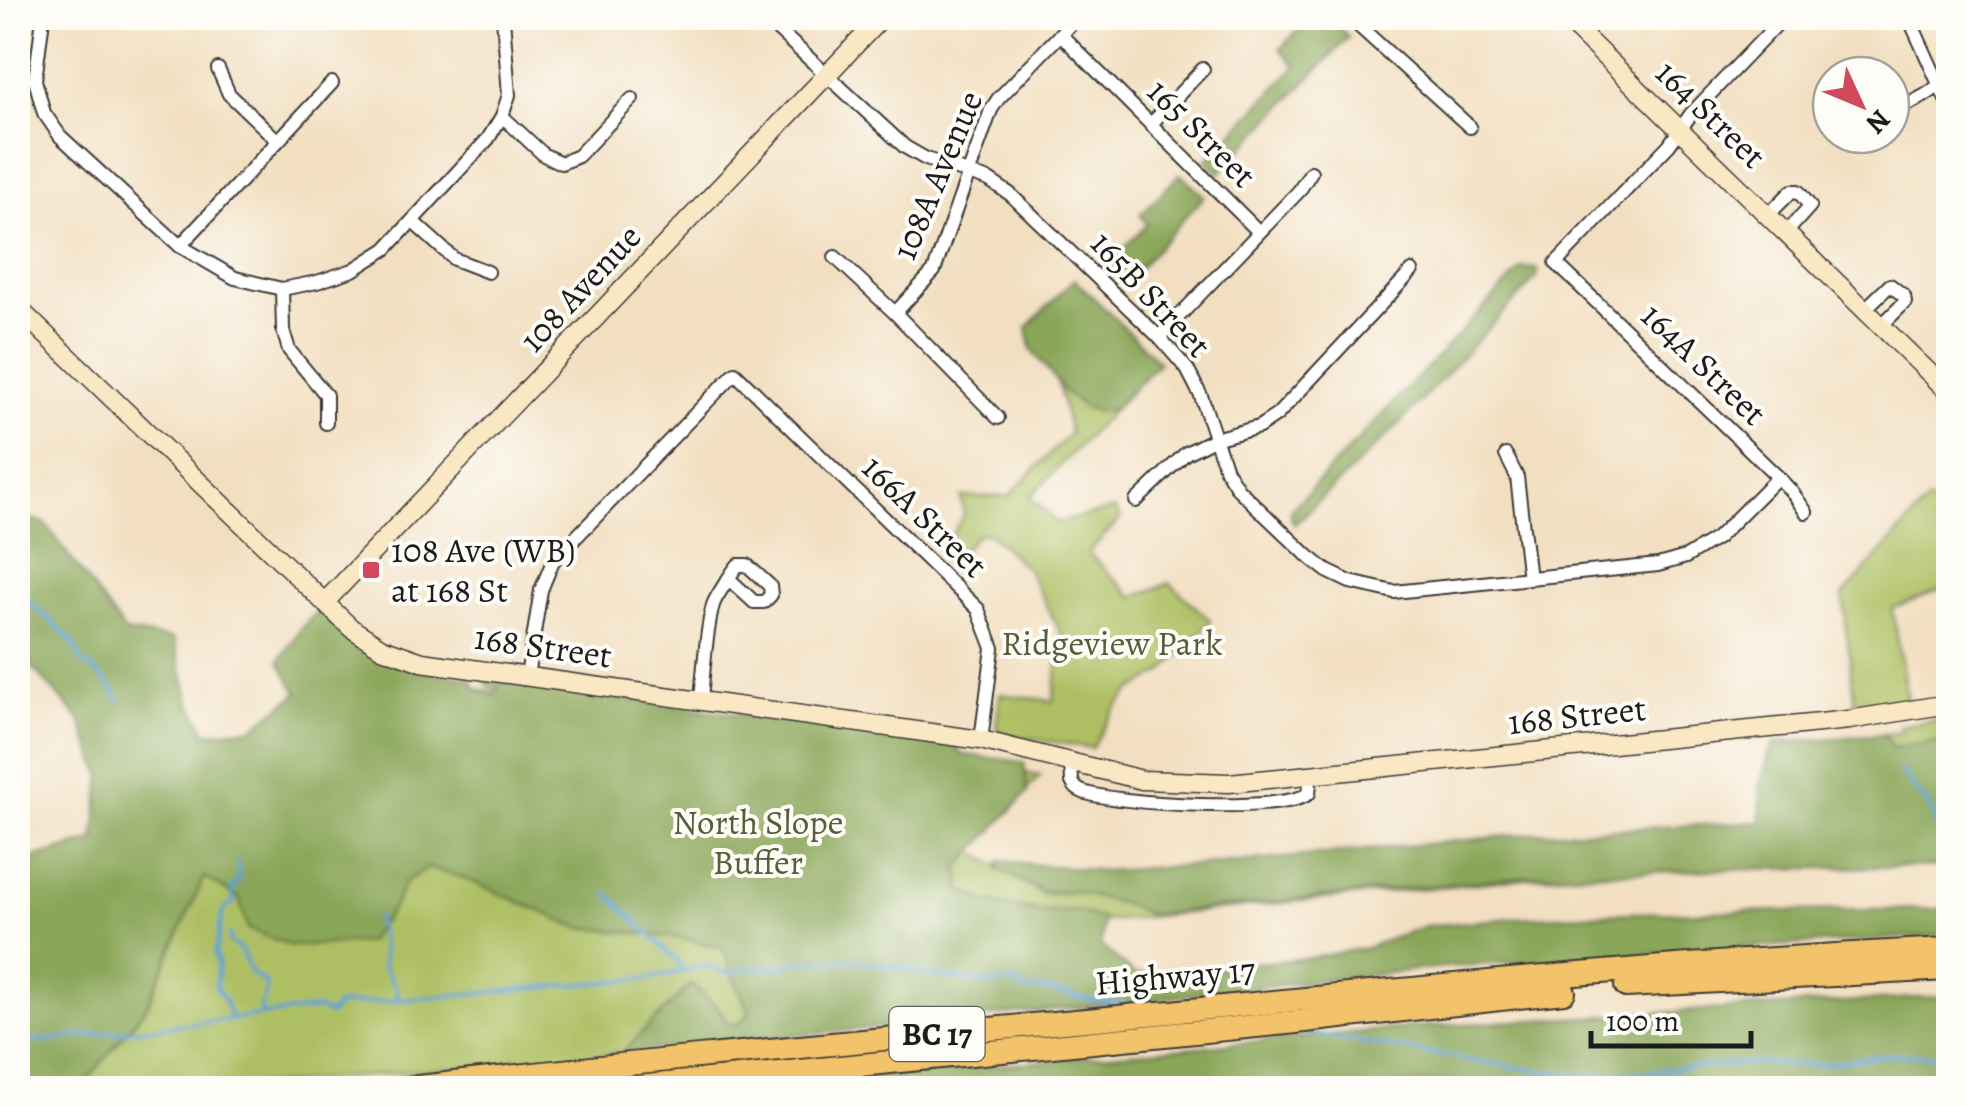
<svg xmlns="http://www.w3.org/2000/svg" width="1966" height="1106" viewBox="0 0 1966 1106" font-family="Alegreya,serif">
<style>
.green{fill:#aebf63;stroke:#656e40;stroke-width:2.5}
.forest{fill:#8aa659;stroke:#53613a;stroke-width:2.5}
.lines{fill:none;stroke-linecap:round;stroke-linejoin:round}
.stream{stroke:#5da0d1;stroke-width:4}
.street-casing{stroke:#3c3935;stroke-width:16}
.secondary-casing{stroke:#3c3935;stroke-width:21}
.highway-casing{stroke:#3c3935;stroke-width:26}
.street{stroke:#fff;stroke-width:12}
.secondary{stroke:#fae7c3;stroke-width:18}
.highway{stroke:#f2c36a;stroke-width:22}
.poi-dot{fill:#d1495b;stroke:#fdfcf7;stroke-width:4}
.labels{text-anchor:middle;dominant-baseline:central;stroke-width:8;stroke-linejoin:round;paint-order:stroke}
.shield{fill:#fdfcf7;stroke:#605f5e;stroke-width:2.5}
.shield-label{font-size:32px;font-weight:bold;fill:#1c1c1c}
.street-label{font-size:35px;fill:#1c1c1c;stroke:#fdfcf7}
.poi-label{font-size:35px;fill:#1c1c1c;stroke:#fdfcf7;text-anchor:start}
.park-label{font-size:35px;fill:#565d38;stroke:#fdfcf7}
</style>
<rect width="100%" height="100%" fill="#fdfcf7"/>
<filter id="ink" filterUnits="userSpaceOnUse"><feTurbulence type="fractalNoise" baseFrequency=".01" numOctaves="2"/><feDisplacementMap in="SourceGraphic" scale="20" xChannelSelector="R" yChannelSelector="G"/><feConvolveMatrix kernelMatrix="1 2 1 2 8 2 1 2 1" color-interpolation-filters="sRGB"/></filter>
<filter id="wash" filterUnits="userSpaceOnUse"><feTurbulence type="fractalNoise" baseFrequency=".0048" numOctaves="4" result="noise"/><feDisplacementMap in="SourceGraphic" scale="40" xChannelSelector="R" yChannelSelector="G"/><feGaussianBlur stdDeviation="2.25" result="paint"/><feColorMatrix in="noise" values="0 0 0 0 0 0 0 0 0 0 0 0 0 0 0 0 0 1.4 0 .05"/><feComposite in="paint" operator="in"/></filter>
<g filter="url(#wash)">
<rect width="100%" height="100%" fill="#f2dfc1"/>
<!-- green -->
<g class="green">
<polygon points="1074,279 1159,362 1030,497 1057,523 1115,509 1121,518 1088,553 1133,597 1170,583 1211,621 1162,673 1132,690 1114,710 1092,748 1001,734 996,726 1000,694 1053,701 1062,636 1028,570 990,534 978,534 948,565 939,556 964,514 961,497 1009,496 1070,433 1057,381 1032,350 1027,328"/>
<polygon points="1928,501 1948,521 1948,587 1893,608 1907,700 1855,708 1843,595"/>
<polygon points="429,682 881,745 1040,776 970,849 1044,895 1761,822 1884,734 1902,732 1899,726 1948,718 1948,835 728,960 733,977 751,1013 737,1025 725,1021 691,985 622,1053 233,1088 81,1088 147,1006 204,877 239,898 395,904 405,882 428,868 694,941"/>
</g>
<!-- forest -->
<g class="forest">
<polygon points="1310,18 1329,18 1349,37 1219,173 1206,161 1296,66 1280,49"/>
<polygon points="1180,174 1204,196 1125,284 1106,266 1147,224 1140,215"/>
<polygon points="1522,268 1537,269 1537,277 1401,422 1295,524 1291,520 1290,511"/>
<polygon points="1074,279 1159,362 1113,409 1098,412 1084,407 1066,393 1032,350 1027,328"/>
<path d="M18 514 45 523 125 632 173 639 191 704 207 733 253 728 298 693 279 661 302 627 318 611C343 634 374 658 407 667 427 673 450 675 471 678L475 688 492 696 499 688 489 686 483 679 904 737 957 746 960 754 1024 762 1028 792 959 867 961 889 986 902 1046 912 1077 911 1103 919 1101 946 1136 975 1310 958 1366 948 1425 926 1514 918 1628 913 1948 909V935L1443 967 1094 1006 622 1053 691 984 720 1009 725 1021 737 1025 750 1013 733 977 723 948 680 938 578 927 461 877 428 868 405 882 395 904 368 942 291 946 248 929 239 898 204 877 147 1006 81 1088H18V857L23 861 94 840 102 776 80 720 31 666 23 624 18 617Z"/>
<polygon points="1884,734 1893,748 1948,740 1948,866 1749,869 1539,875 1151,915 1123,904 1072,891 1044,892 998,870 1000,861 1105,871 1233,863 1539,833 1761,822 1760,785 1773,743"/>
<polygon points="1948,996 1948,1088 1717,1088 1433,1082 1372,1088 748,1088 1414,1027"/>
</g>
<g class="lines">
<!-- stream -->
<g class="stream">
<polyline points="18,593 60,629 73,643 83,664 92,669 107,682 121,701"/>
<polyline points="1900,771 1929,806 1939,832 1948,846"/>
<polyline points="607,893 680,964 682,970"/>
<polyline points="377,915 382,944 383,967 396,988 399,1000"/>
<path d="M230 935V942L241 950 251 973 267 984C266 990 264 1002 260 1007L263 1015"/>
<polyline points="231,1017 225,1001 216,988 218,962 215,955 223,910 234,902 232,888 239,881 237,862"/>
<polyline points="1302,1032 1512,1067 1583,1076 1750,1063 1818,1065 1888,1055 1948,1055"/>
<path d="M18 1043 318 1009 330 1015 337 1005C359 1003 377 1003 399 1000L651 978 704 966 728 973 753 967H784L792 962 828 960H851L904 968 930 975 993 984 1012 982 1027 991 1042 989 1089 1000 1134 1005"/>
</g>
</g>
</g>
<g filter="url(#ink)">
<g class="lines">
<!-- street casing -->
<g class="street-casing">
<g id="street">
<polyline points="43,18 35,80 44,113 60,136 180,246 235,278 282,289 317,282 353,270 386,249 488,139 502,116 509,95 503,18"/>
<polyline points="765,18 905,147 926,159 989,180 1010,194 1159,337 1187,369 1201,396 1226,470 1238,489 1308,556 1327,571 1350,582 1394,592 1658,565 1686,557 1717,538 1778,477"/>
<polyline points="1350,18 1470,127"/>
<polyline points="1783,18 1691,114 1669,145 1556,263 1778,477 1792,492 1806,512"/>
<polyline points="1909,18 1948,104"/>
<polyline points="1060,34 1259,232"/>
<polyline points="218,69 229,94 278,141"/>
<path d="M1893 110C1913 103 1933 93 1948 77"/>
<polyline points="502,116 544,155 561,163 578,156 632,99"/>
<polyline points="1151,124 1203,69"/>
<polyline points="1768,215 1792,191 1798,191 1810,206 1786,233"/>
<polyline points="412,221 454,259 488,272"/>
<polyline points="180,246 332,83"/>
<polyline points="835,257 895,313 998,418"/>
<polyline points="282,289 283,330 289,350 326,395 326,423"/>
<polyline points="1864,310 1890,285 1904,296 1905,302 1881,326"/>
<polyline points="895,313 934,271 991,110 998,99 1076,18"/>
<polyline points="1159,337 1299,191 1311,172"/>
<polyline points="1506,455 1517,477 1529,579"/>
<polyline points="1136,501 1186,453 1214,439 1259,427 1277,415 1412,271"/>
<polyline points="527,676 541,590 553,561 735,373 978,609 993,648 981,740"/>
<path d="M701 701C703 674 706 631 713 605 715 598 733 571 738 565H747L770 586 771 595 764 602H754L730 580"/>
<path d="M1071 763 1072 782C1076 788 1076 789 1083 792 1116 804 1286 814 1309 793L1311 774"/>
</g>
</g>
<!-- secondary casing -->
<g class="secondary-casing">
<g id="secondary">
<polyline points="1565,18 1948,391"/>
<polyline points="18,308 351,628 382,648 422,662 981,740 1142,780 1229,783 1849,720 1948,704"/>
<polyline points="325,602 881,18"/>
</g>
</g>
<!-- highway casing -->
<g class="highway-casing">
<g id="highway">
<polyline points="1626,986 1948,969"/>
<path d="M409 1088C659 1059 909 1037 1159 1013 1421 988 1686 961 1948 949"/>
<polyline points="627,1088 1297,1022 1564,992"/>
</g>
</g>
<!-- street -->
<use href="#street" class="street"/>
<!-- secondary -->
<use href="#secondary" class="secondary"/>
<!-- highway -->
<use href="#highway" class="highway"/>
</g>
</g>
<!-- markers -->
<rect class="poi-dot" x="361" y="560" width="20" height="20" rx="5"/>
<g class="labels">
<!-- shield labels -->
<rect class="shield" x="889.5" y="1007" width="95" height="54" rx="8"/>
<g class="shield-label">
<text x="937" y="1034">BC 17</text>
</g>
<!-- street labels -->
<g class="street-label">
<text transform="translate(1711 114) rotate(44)">164 Street</text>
<text transform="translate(1202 133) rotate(45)">165 Street</text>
<text transform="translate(937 175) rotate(-67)">108A Avenue</text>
<text transform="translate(580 288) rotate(-47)">108 Avenue</text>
<text transform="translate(1151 294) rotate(47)">165B Street</text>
<text transform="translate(1704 364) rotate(44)">164A Street</text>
<text transform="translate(925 516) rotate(44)">166A Street</text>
<text transform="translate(543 646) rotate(8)">168 Street</text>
<text transform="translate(1577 715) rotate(-6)">168 Street</text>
<text transform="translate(1175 976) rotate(-5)">Highway 17</text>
</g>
<!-- poi labels -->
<g class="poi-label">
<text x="391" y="550">108 Ave (WB)<tspan x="391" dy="40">at 168 St</tspan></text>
</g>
<!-- park labels -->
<g class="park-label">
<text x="1112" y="643">Ridgeview Park</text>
<text x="758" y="822">North Slope<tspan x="758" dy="40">Buffer</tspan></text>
</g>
</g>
<!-- margin -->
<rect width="1966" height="1106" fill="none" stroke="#fdfcf7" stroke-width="60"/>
<!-- north arrow -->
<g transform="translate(1861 105) rotate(134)"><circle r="48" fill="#fdfcf7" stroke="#a3a29f" stroke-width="2.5"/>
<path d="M0-8L18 38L0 25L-18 38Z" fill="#d1495b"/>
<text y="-15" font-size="28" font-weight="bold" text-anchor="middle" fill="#1c1c1c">N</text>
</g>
<!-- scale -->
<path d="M1591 1031v15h160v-15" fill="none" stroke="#1c1c1c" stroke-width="5"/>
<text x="1606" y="1031" font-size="30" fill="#1c1c1c" stroke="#fdfcf7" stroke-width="8" paint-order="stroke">100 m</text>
</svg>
